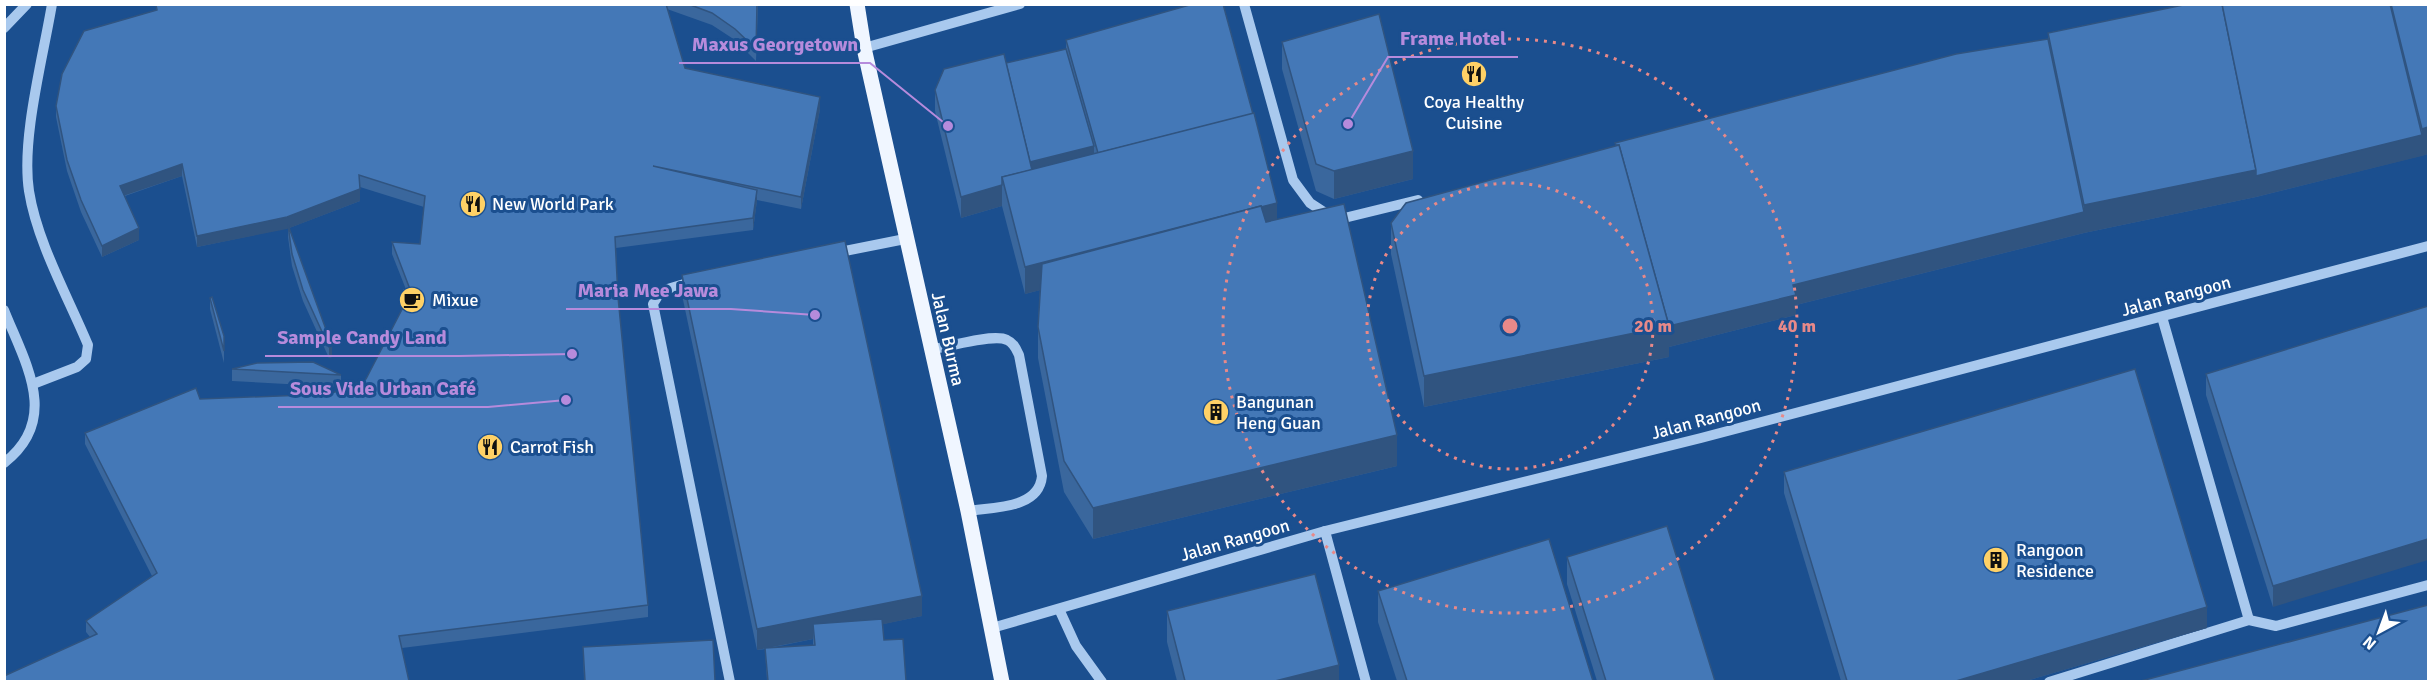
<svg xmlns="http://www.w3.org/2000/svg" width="2433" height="686" viewBox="0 0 2433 686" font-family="Signika,sans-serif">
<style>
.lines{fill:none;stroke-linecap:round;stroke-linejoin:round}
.minor{stroke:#a9c9ee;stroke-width:10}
.major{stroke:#f0f6ff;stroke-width:15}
.wall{fill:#3a679d;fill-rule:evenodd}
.shaded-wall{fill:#305480}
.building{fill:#4478b7;stroke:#305480;stroke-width:1.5}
.ring{fill:none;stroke:#e88989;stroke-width:3;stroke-dasharray:3 6}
.labels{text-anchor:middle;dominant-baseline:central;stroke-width:6;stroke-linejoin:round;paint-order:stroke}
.poi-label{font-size:18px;fill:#fff;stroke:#1b4f8f;text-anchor:start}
.street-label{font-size:18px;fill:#fff;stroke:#1b4f8f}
.centre{fill:#e88989;stroke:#1b4f8f;stroke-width:3}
.ring-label{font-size:18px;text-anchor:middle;font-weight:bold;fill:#e88989;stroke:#1b4f8f;stroke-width:6;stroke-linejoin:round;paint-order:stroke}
.leader{fill:none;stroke:#b68bdc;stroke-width:2}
.callout-dot{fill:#b68bdc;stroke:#1b4f8f;stroke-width:2}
.callout-label{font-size:20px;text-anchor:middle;font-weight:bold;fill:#b68bdc;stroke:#1b4f8f;stroke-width:6;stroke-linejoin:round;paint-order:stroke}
</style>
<rect width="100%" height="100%" fill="#1b4f8f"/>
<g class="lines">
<!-- minor -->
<g class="minor">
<polyline points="1244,4 1293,180 1310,203 1336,220 1418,200"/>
<polyline points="4,28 27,4"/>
<polyline points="864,48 1020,4"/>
<polyline points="835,253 905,239"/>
<polyline points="694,281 661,291 653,304 730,682"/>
<path d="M4 310C25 363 61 419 4 463"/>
<polyline points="2162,317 2249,620"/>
<path d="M930 350C947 347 994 333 1007 340 1014 343 1016 349 1019 355L1042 476C1039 509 994 507 968 511"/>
<path d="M33 384 77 367 86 359 88 345C68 297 37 242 29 191 21 139 43 58 52 4"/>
<polyline points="1325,531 1366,682"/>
<polyline points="1059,609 1076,646 1102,682"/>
<polyline points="992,628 1325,531 1701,438 2428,246"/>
<polyline points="2049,682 2249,620 2276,626 2428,585"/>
</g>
<!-- major -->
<polyline class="major" points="857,4 864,48 968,511 1002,682"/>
</g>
<!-- wall -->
<g class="wall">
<polygon points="158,4 758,4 756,61 735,40 712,25 667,9 685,68 820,109 801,209 757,200 753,230 616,248 618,297 648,605 648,617 402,648 90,637 86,632 86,621 152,576 85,444 85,433 200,399 330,394 366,379 409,297 392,254 392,242 420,244 424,207 360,187 360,201 289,228 332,346 332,357 329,358 303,301 292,266 288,237 288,228 197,247 182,176 125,196 139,240 102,257 81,212 67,171 56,117 56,106 156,11 156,5"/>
<polygon points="2188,4 2428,4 2428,154 2256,197 2084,233 1796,305 1796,315 1669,347 1669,357 1424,407 1391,254 1391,223 1615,146 1615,143 2048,39 2048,33"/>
<polygon points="1066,40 1277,220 1397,466 1093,539 1064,492 1038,358 1038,327 1040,290 1025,294 1002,206 961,218 935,111 935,90 1006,63 1066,49"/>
<polygon points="1282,42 1413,179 1334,199 1316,191 1282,69"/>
<path d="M682 275 922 616 883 624 884 640 906 681H767L765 649 757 650 682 295ZM813 639V645L770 648Z"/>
<polygon points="210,298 224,336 224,363 210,309"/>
<polygon points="2428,306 2273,607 2206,395 2206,374"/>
<polygon points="232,369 341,375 341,387 232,381"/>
<polygon points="1784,472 2207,628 2026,681 1841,681 1784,493"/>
<polygon points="1567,557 1715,681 1597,681 1567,584"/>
<polygon points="1378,591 1593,681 1397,681 1378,622"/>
<polygon points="1167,611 1339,681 1177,681 1167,642"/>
<polygon points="583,647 715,681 584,681"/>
</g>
<!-- shaded-wall -->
<g class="shaded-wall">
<polygon points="820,97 820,109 801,209 801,197"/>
<polygon points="2428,127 2428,154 2422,156 2422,129"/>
<polygon points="2422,135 2422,156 2256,197 2084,233 1796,305 1796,315 1669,347 1669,357 1424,407 1424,376 2084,212 2084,205"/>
<polygon points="1094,146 1094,158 1028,174 1028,163"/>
<polygon points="1413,151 1413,179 1334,199 1334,171"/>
<polygon points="182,164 182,176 120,197 120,186"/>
<polygon points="1002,185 1002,206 961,218 961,197"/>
<polygon points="360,189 360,201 287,229 197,247 197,236"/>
<polygon points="757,190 757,201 753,230 753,218"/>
<polygon points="1277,203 1277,230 1025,294 1025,267"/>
<polygon points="139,228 139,240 102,257 102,246"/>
<polygon points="332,346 332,357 329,358 329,347"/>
<polygon points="1397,435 1397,466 1093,539 1093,508"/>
<polygon points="2428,539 2428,560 2273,607 2273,586"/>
<polygon points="922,596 922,616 814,639 813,624 813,639 757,650 757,629"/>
<polygon points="2207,607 2207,628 2026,681 1956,681"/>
<polygon points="1339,665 1339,681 1275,681"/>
</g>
<!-- building -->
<g class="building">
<polygon points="158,4 666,4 685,68 820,97 801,197 653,166 757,190 753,218 615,237 618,297 648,605 399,636 409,681 4,681 4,676 97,634 86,621 157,573 85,433 196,388 200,399 330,394 366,379 411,292 392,242 420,244 425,196 359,175 360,189 287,217 197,236 182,164 120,186 139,228 102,246 81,200 67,160 56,106 62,74 84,31 157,10 156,5"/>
<polygon points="688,4 757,4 756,49 735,29 712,13"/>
<polygon points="1193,4 1223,4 1253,114 1098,153 1066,40"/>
<polygon points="2188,4 2222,4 2256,170 2084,205 2048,33"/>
<polygon points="2222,4 2390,4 2422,135 2256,176 2256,170"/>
<polygon points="2391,4 2428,4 2428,127 2422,129"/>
<polygon points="1379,14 1413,151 1334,171 1316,164 1282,42"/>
<polygon points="2048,39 2084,212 1793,285 1796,295 1665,327 1669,326 1619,145 1616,145 1615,143 1956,54"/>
<polygon points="1066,49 1094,146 1030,162 1006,63"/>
<polygon points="1004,54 1032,170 1002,177 1002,185 961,197 935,90 944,69"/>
<polygon points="1254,113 1277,203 1261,207 1261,206 1025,267 1002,177"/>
<polygon points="1619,145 1669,326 1424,376 1391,223 1406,203"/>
<polygon points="1344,204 1397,435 1093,508 1064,461 1038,327 1042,264 1261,206 1266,222"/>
<polygon points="288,225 332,346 329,347 303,290 292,254"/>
<polygon points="845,241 922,596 757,629 682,275"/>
<polygon points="212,297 224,336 224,351 210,298"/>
<polygon points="2428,306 2428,539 2273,586 2206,374"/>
<polygon points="313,362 341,375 232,369 257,363"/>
<polygon points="2135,369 2207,607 1956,681 1847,681 1784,472"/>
<polygon points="1667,526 1715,681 1606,681 1567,557"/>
<polygon points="1549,539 1593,681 1407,681 1378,591"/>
<polygon points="1315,574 1339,665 1275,681 1185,681 1167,611"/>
<polygon points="2428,605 2428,681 2141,681"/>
<polygon points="882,619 884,640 903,639 906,681 768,681 765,648 815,645 813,624"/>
<polygon points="713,640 715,681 585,681 583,647"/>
</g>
<!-- distance rings -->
<g class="ring">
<circle cx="1510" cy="326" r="143"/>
<circle cx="1510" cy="326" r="287"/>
</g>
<!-- icons -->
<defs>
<g id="restaurant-disc" transform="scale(1.35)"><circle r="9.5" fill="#ffd166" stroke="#1b4f8f"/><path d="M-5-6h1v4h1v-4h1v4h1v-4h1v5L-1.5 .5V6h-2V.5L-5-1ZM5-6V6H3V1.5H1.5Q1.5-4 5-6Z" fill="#111"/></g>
<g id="cafe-disc" transform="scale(1.35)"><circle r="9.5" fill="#ffd166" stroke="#1b4f8f"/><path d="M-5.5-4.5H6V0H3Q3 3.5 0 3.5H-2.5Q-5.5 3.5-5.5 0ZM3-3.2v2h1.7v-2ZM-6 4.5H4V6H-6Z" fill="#111"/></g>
<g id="building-disc" transform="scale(1.35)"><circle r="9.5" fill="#ffd166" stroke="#1b4f8f"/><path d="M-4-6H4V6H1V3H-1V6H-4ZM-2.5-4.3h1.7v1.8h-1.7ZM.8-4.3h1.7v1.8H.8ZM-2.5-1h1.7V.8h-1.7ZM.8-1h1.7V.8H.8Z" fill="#111"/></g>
</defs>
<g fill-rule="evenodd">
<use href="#restaurant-disc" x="1474" y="74"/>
<use href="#restaurant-disc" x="473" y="204"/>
<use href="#cafe-disc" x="412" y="300"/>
<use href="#building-disc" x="1216" y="412"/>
<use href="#restaurant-disc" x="490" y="447"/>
<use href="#building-disc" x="1996" y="560"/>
</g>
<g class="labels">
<!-- poi labels -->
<g class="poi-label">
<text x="1474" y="102" text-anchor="middle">Coya Healthy<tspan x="1474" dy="21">Cuisine</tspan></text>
<text x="492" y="204">New World Park</text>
<text x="432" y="300">Mixue</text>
<text x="1236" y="402">Bangunan<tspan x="1236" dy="21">Heng Guan</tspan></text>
<text x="510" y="447">Carrot Fish</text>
<text x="2016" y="550">Rangoon<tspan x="2016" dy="21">Residence</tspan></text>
</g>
<!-- street labels -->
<g class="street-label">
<text transform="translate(2176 296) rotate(-15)">Jalan Rangoon</text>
<text transform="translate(948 339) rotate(77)">Jalan Burma</text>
<text transform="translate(1706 419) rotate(-15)">Jalan Rangoon</text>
<text transform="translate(1235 540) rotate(-16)">Jalan Rangoon</text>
</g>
</g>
<circle cx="1510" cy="326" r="9" class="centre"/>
<g class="ring-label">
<text x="1653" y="332">20 m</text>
<text x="1797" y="332">40 m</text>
</g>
<!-- callouts -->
<path class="leader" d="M1348 124L1388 57H1518M948 126L870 63H679M815 315L731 309H566M572 354L459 356H265M566 400L488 407H278"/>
<g class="callout-dot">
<circle cx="1348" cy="124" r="6"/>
<circle cx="948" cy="126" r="6"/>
<circle cx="815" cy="315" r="6"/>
<circle cx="572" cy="354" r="6"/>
<circle cx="566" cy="400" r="6"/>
</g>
<g class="callout-label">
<text x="1453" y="45">Frame Hotel</text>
<text x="775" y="51">Maxus Georgetown</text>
<text x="648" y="297">Maria Mee Jawa</text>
<text x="362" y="344">Sample Candy Land</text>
<text x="383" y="395">Sous Vide Urban Café</text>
</g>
<!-- border -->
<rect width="2433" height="686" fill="none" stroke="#ffffff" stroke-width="12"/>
<!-- north arrow -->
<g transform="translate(2379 632) rotate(221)" stroke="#1b4f8f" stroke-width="4.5" paint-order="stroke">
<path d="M0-4.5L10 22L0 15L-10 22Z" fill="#ffffff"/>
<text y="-9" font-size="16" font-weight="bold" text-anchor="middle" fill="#ffffff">N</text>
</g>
</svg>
